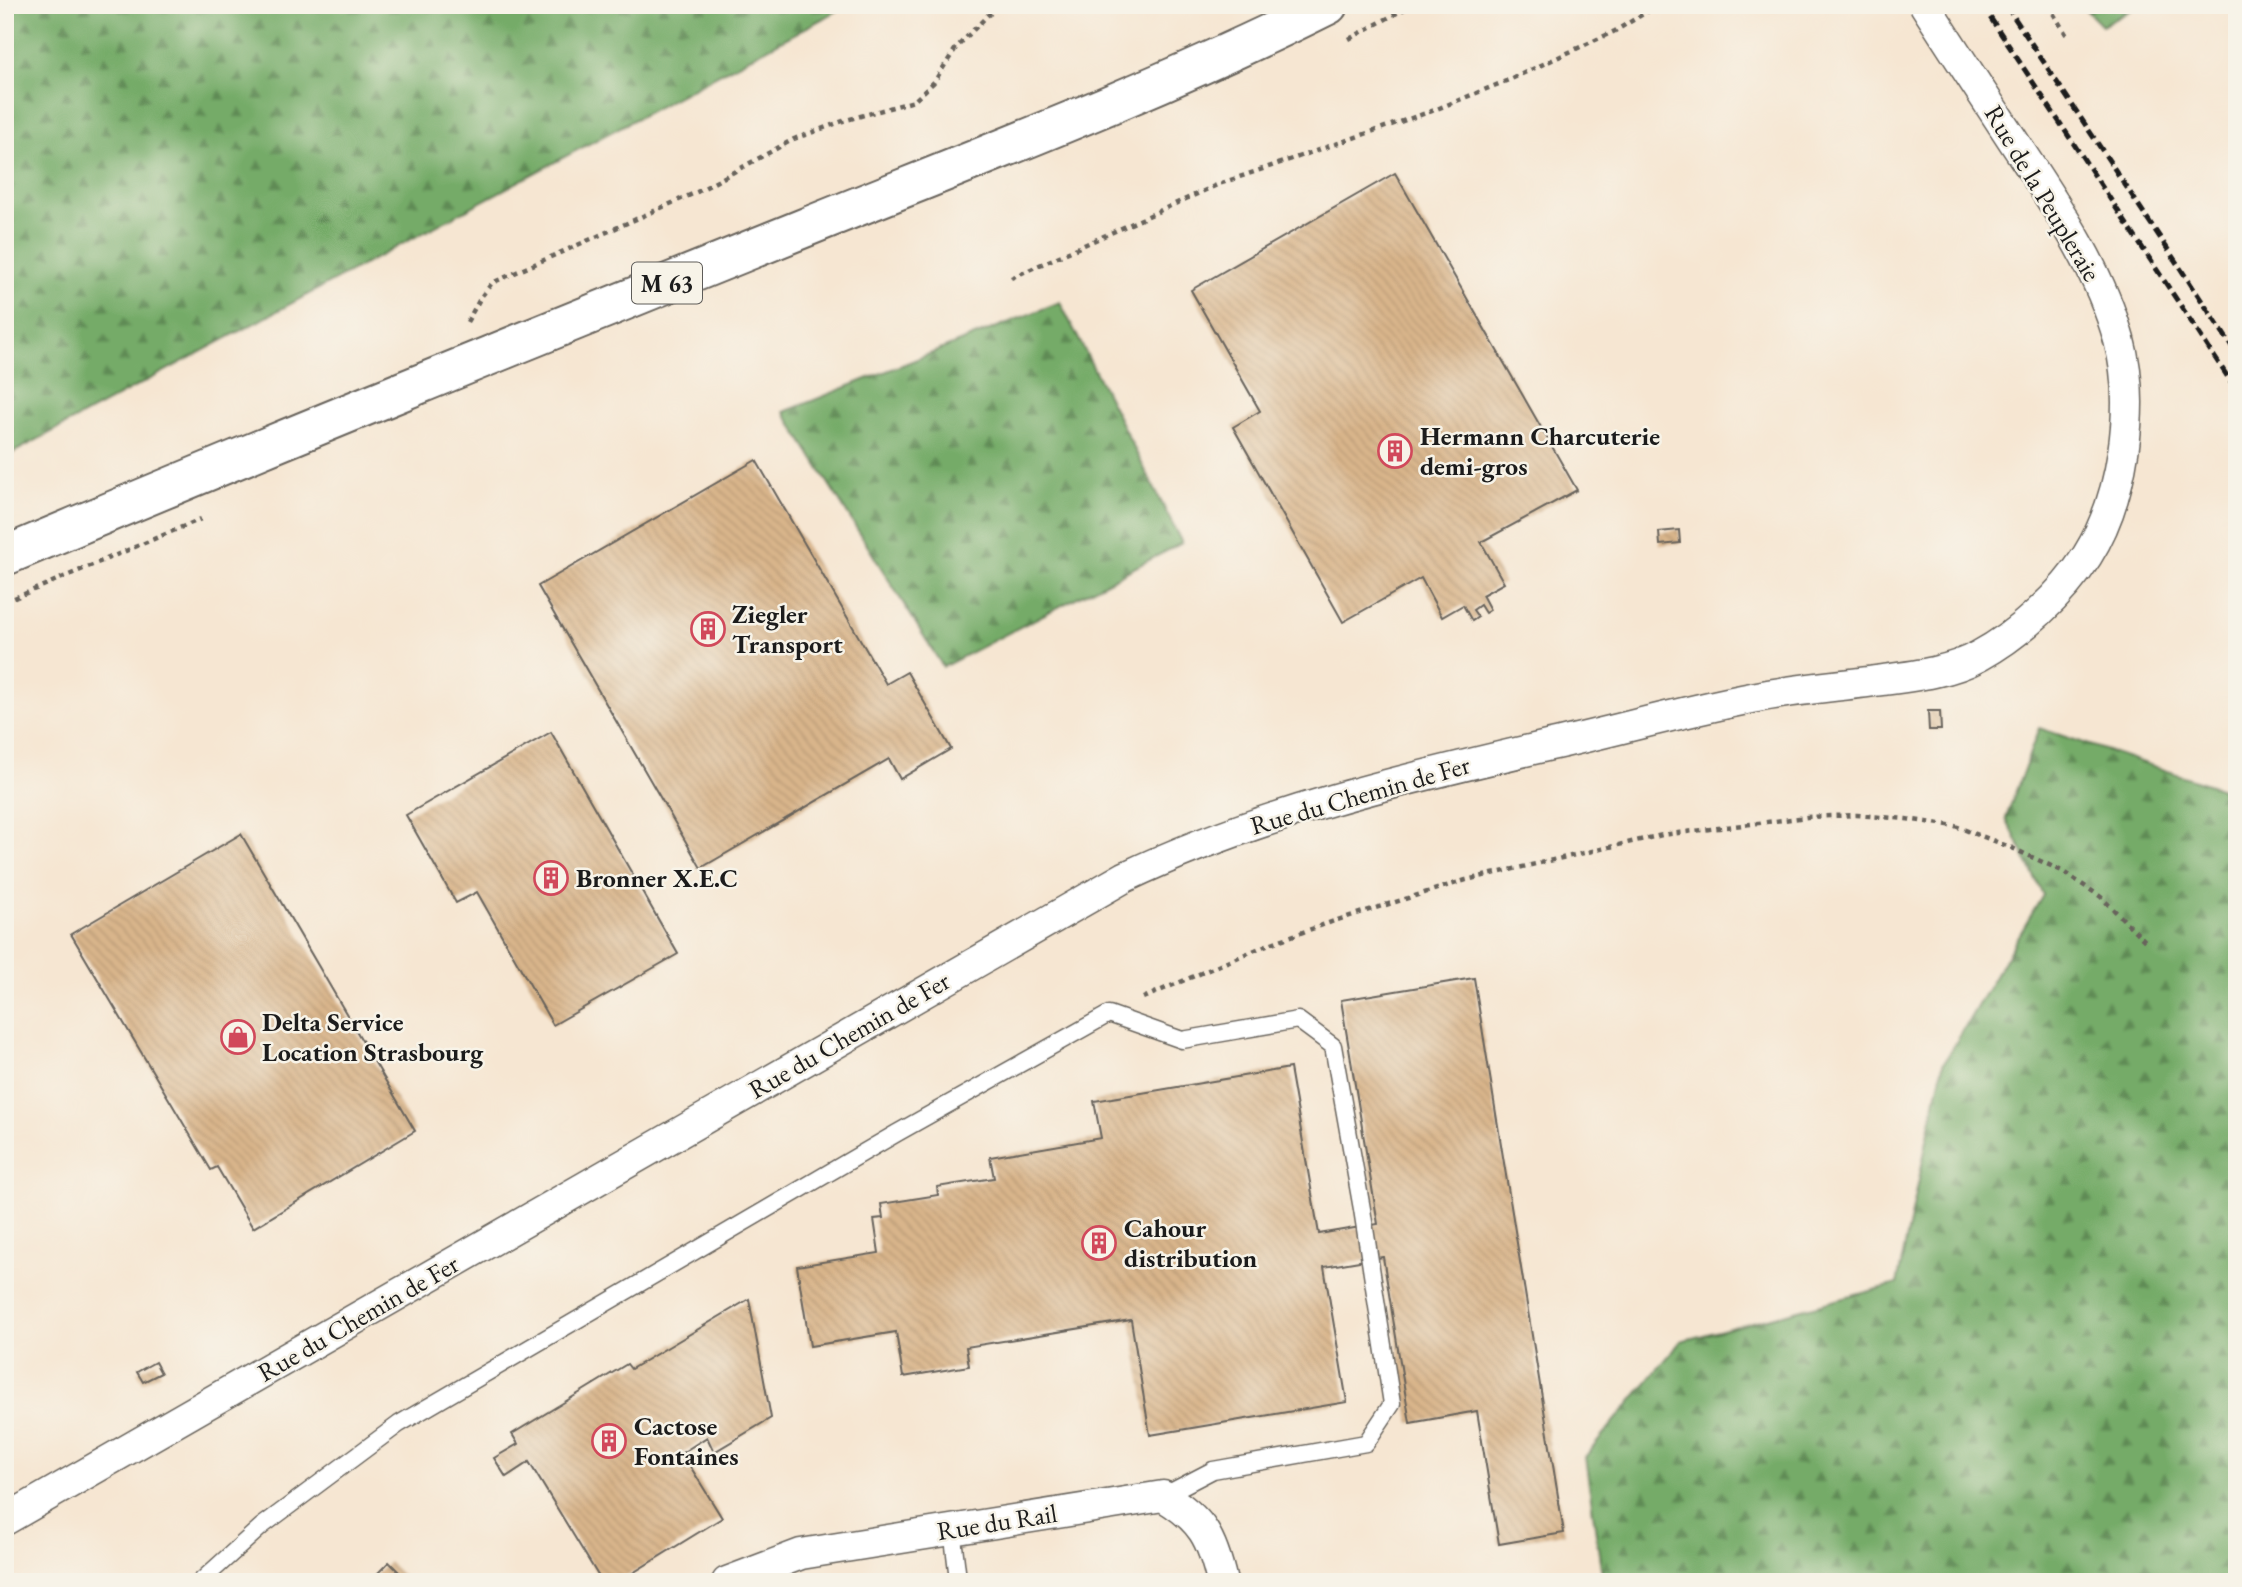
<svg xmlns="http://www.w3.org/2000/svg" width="2242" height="1587" viewBox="0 0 2242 1587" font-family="'EB Garamond',serif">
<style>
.forest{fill:url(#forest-firs);stroke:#486442;stroke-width:2}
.building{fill:url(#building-back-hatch)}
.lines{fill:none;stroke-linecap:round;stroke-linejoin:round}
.lane-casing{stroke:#68635c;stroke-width:19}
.street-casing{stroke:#68635c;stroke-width:33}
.primary-casing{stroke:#68635c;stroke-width:42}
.path{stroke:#68635c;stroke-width:4.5;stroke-dasharray:5 5;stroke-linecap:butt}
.lane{stroke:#fff;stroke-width:16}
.street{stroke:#fff;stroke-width:30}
.primary{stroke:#fff;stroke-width:38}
.rail{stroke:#1c1c1c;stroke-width:5;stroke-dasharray:10 5;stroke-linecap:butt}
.labels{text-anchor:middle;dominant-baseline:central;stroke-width:5;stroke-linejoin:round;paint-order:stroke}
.shield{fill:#f7f3e8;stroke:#5e5c59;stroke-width:2}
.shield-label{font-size:24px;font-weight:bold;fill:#1c1c1c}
.street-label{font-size:26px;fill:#1c1c1c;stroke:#f7f3e8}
.poi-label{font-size:26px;font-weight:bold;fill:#1c1c1c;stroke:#f7f3e8;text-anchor:start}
</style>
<defs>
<pattern id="forest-firs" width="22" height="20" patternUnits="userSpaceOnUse" patternTransform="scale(1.75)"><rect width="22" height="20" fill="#75ab68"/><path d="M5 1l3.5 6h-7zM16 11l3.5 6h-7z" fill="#5f8a55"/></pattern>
<pattern id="building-back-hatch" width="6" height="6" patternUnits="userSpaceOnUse" patternTransform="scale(1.75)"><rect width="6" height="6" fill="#d9b58b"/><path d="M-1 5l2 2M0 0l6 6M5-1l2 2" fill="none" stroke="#ba9b77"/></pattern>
</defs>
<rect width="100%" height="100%" fill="#f7f3e8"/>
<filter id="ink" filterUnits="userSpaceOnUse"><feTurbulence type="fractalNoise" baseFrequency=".0143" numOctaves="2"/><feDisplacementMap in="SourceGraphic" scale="14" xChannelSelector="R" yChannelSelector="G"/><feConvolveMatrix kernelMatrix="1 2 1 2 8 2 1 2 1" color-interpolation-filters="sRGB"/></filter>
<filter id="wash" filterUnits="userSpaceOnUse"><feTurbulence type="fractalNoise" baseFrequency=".00686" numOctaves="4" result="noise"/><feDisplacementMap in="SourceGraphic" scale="28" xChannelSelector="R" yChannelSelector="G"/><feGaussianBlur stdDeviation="1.57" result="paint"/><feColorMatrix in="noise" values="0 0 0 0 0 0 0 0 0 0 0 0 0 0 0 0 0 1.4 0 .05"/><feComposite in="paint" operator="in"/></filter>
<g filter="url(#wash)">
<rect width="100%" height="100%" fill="#f6e6d2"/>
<!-- forest -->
<g class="forest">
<polygon points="5,5 848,5 5,457"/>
<polygon points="2081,5 2140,5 2102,26"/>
<polygon points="1060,302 1182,543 943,667 784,412"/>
<polygon points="2039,728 2237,794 2237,1582 1603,1582 1585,1457 1681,1341 1897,1284 1943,1064 2043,895 2006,818"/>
</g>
<g id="blocks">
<!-- building -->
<g class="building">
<polygon points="1395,173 1577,490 1481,542 1504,583 1482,595 1490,610 1485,613 1480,605 1473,610 1478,617 1472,621 1463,605 1442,617 1421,578 1343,622 1233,427 1260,411 1191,290"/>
<polygon points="756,460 886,684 907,672 951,749 900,779 889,759 701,868 538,586"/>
<polygon points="1679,530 1680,543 1660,545 1659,532"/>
<polygon points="1928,711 1940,711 1941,730 1929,730"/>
<polygon points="551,732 678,954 553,1025 477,892 456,903 406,815"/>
<polygon points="241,834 415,1131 253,1228 217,1167 211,1170 71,934"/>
<polygon points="1474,978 1564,1533 1499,1544 1477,1411 1410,1423 1383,1257 1324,1267 1347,1402 1150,1435 1131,1320 966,1347 969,1366 903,1377 896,1332 810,1346 797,1266 879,1253 874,1219 883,1218 881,1204 938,1195 937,1187 994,1178 990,1157 1101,1138 1094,1101 1290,1068 1319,1234 1378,1224 1341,1000"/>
<polygon points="749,1299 771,1418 714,1452 707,1437 682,1453 722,1518 618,1582 602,1582 529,1462 506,1477 494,1458 518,1444 512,1434 627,1364 631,1369"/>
<polygon points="155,1362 161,1373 143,1382 137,1372"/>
<polygon points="389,1562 409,1582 369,1582"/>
</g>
</g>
</g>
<g filter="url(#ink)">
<use href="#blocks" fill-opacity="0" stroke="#68635c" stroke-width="2"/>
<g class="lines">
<!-- lane casing -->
<g class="lane-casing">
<g id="lane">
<polyline points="952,1529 958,1579"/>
<polyline points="200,1582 262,1526 399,1424 897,1133 1109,1014 1182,1040 1298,1020 1333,1046 1362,1209 1392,1404 1366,1443 1213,1470 1163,1496"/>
</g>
</g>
<!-- street casing -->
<g class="street-casing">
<g id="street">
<path d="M5 1520 1125 877C1262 812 1404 779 1551 745 1618 730 1684 711 1752 698 1795 689 1840 686 1883 680 1915 676 1950 672 1979 656 2018 635 2063 594 2087 556 2123 499 2137 405 2119 340 2100 271 2059 210 2020 151 1988 102 1956 54 1925 5"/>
<path d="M727 1582 801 1554 1163 1496C1202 1519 1212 1538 1222 1582"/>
</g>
</g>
<!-- primary casing -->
<g class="primary-casing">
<path id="primary" d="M5 556C270 444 537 336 804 228 980 157 1158 90 1328 5"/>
</g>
<!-- path -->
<g class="path">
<polyline points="2048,5 2069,39"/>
<polyline points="1349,39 1412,5"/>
<polyline points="1011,278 1219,184 1432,111 1511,79 1615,31 1658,5"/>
<polyline points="467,322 481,297 492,283 697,192 794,139 843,121 914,101 934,82 956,48 988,15 1004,5"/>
<polyline points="5,602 201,519"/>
<polyline points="1143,998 1269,944 1334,921 1466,880 1662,835 1807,817 1857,815 1906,819 1955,826 2010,847 2062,871 2101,897 2148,944"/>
</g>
<!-- lane -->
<use href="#lane" class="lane"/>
<!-- street -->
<use href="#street" class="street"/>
<!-- primary -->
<use href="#primary" class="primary"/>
<!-- rail -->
<g class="rail">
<polyline points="1982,5 2237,391"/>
<polyline points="2006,5 2237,354"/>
</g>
</g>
</g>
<!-- icons -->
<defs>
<g id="building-ring" transform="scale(1.75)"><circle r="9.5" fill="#f7f3e8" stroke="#d1495b" stroke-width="1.5"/><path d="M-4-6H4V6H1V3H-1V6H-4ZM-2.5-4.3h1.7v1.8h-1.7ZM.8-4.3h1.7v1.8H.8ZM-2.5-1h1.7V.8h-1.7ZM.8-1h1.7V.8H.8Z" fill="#d1495b"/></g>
<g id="shop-ring" transform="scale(1.75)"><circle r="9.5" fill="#f7f3e8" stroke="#d1495b" stroke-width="1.5"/><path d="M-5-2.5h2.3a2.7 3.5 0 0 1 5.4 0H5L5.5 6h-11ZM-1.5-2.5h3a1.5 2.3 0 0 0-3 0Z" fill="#d1495b"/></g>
</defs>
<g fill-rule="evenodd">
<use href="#building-ring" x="1395" y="451"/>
<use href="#building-ring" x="708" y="629"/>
<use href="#building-ring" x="551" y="878"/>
<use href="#shop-ring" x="238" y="1037"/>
<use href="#building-ring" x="1099" y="1243"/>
<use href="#building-ring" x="609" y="1441"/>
</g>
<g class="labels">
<!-- shield labels -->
<rect class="shield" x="632" y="262.5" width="70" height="41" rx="5"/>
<g class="shield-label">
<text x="667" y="283">M 63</text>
</g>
<!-- street labels -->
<g class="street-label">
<text transform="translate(2043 193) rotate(59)">Rue de la Peupleraie</text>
<text transform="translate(1360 795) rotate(-16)">Rue du Chemin de Fer</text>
<text transform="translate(849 1035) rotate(-30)">Rue du Chemin de Fer</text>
<text transform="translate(358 1318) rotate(-30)">Rue du Chemin de Fer</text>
<text transform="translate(997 1522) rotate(-9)">Rue du Rail</text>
</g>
<!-- poi labels -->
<g class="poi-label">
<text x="1420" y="436">Hermann Charcuterie<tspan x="1420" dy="30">demi-gros</tspan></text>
<text x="732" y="614">Ziegler<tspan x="732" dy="30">Transport</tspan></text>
<text x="576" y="878">Bronner X.E.C</text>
<text x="262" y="1022">Delta Service<tspan x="262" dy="30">Location Strasbourg</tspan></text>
<text x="1124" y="1228">Cahour<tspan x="1124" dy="30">distribution</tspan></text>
<text x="634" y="1426">Cactose<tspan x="634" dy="30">Fontaines</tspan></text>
</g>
</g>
<!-- margin -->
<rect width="2242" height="1587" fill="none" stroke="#f7f3e8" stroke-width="28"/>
</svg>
